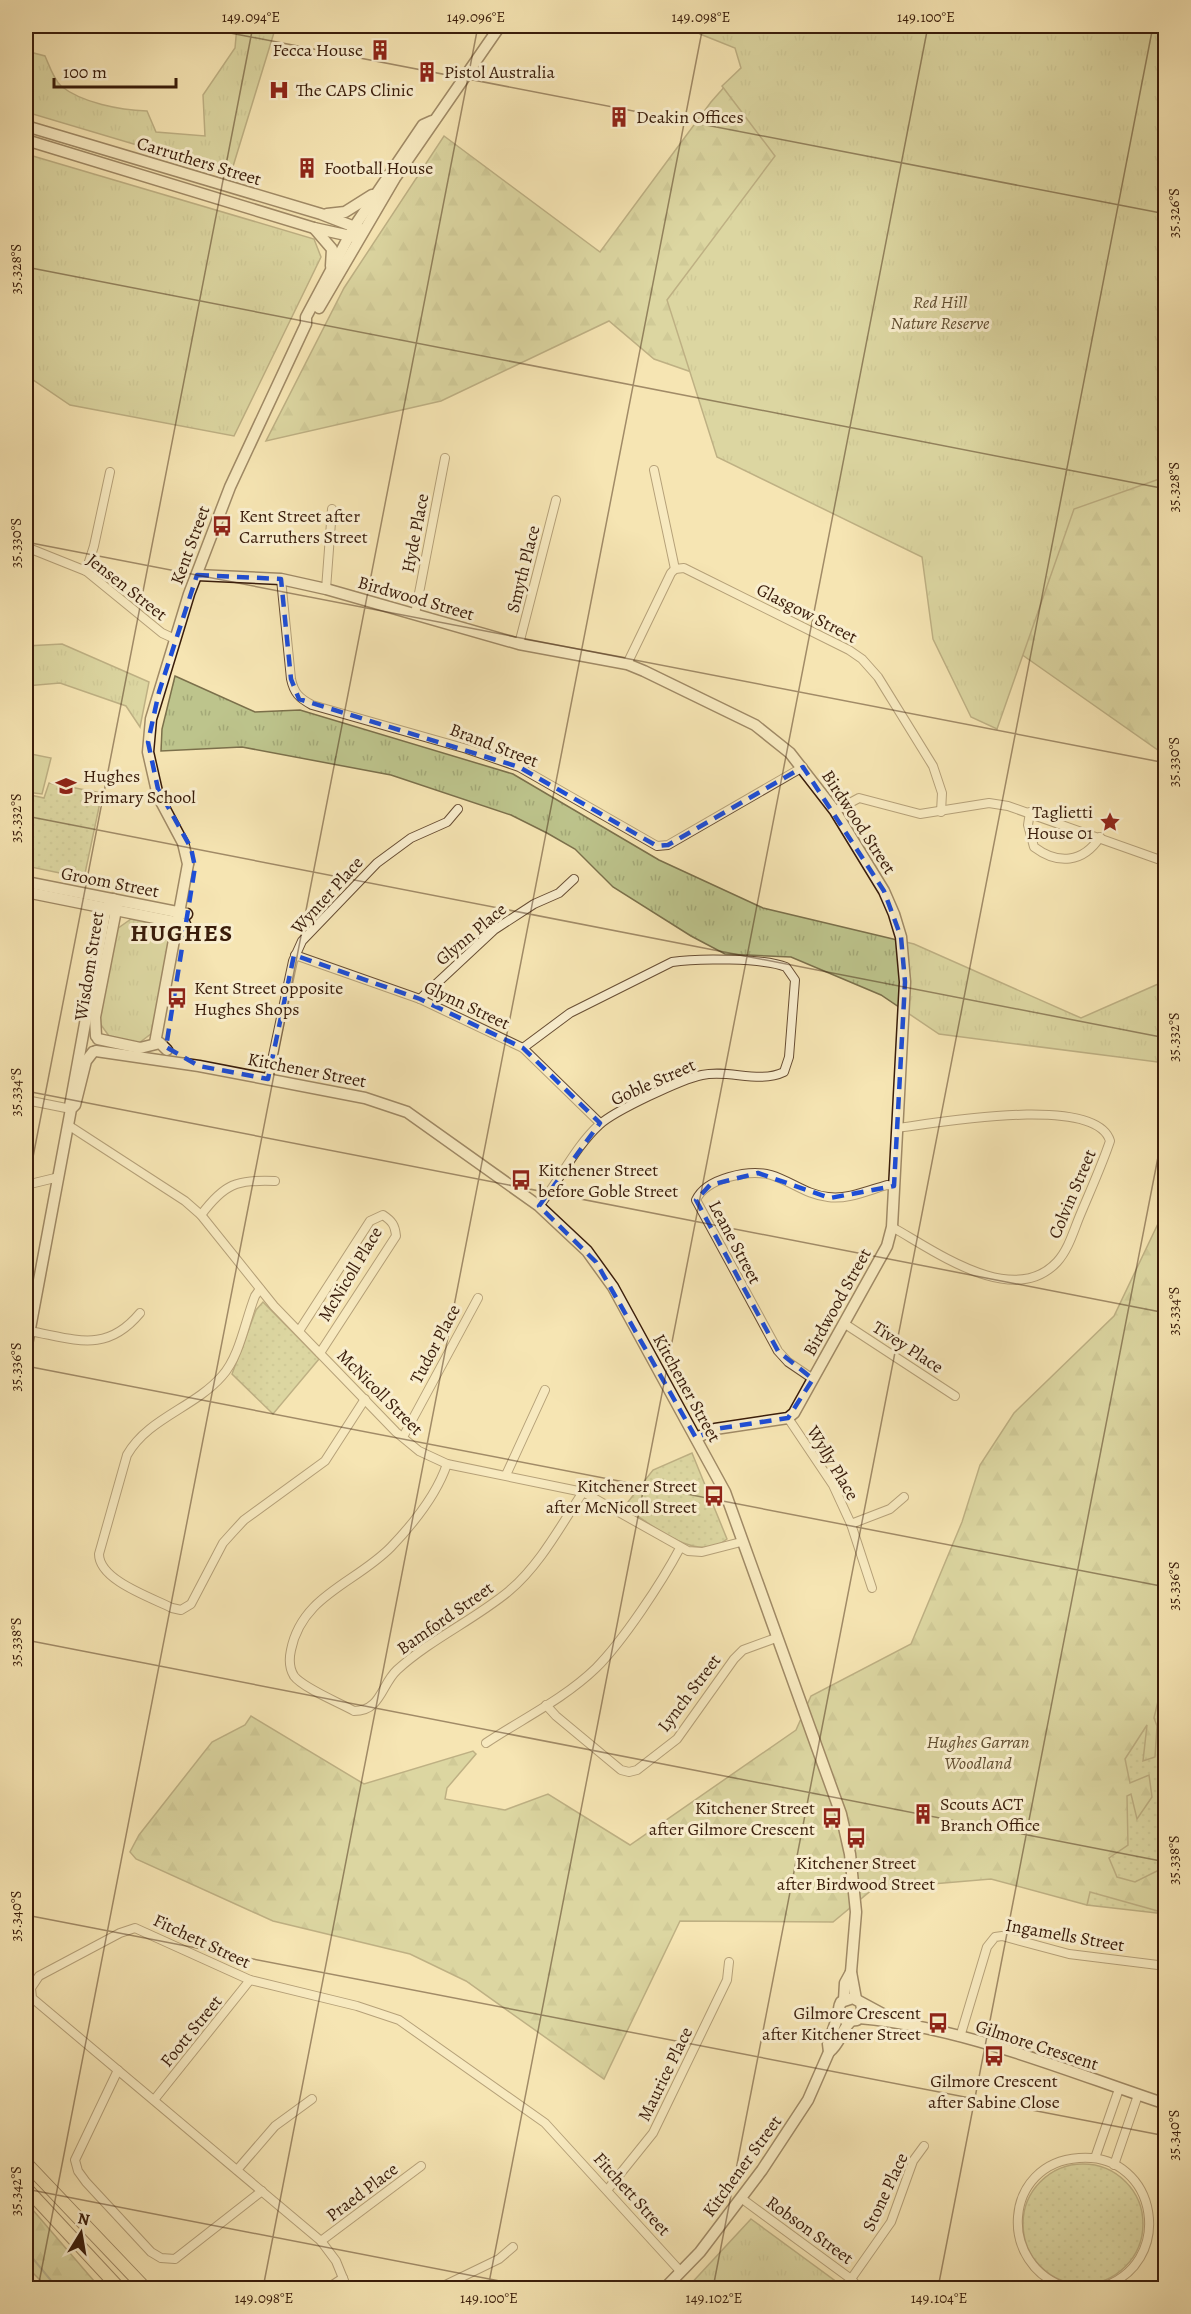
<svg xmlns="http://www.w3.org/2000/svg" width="1191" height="2314" viewBox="0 0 1191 2314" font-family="Alegreya,serif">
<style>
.grass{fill:url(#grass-dots);stroke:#7b704b;stroke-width:1.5}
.forest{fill:url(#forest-firs);stroke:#7b704b;stroke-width:1.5}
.park{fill:url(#park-tufts);stroke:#7b704b;stroke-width:1.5}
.pitch{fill:#bdc48c;stroke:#7b704b;stroke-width:1.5}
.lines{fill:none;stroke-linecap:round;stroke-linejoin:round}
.stream{stroke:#757e6e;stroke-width:2}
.street-casing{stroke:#684e34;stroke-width:10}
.secondary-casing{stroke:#391c0a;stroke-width:13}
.primary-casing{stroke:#391c0a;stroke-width:14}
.street{stroke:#f9eece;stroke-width:8}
.secondary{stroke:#f9eece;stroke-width:10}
.primary{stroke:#f6e5b3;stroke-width:12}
.marked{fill:none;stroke:#1d4ed8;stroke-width:4.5;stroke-dasharray:12 8;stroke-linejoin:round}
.ticks{fill:none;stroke:#391c0a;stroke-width:1.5;stroke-opacity:0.45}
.labels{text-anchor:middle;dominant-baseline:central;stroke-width:6;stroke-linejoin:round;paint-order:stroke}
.poi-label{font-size:18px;fill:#391c0a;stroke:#f9eece;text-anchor:start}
.street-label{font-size:18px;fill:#391c0a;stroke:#f9eece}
.park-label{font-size:18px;font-style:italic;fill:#614e31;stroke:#f9eece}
.district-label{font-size:24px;font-weight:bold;letter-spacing:1.5px;fill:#391c0a;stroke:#f9eece}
.neatline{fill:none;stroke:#391c0a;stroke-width:2}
.ticks-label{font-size:15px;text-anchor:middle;fill:#391c0a}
</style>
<defs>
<pattern id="grass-dots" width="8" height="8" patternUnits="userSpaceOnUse" patternTransform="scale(1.5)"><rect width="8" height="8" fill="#bdc48c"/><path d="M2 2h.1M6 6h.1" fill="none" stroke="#a3a877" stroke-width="1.8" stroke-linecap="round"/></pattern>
<pattern id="forest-firs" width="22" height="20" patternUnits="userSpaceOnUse" patternTransform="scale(1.5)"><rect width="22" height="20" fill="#bdc48c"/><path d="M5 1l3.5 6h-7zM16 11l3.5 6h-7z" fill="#a3a877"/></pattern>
<pattern id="park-tufts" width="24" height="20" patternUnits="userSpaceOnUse" patternTransform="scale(1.5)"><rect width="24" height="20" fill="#bdc48c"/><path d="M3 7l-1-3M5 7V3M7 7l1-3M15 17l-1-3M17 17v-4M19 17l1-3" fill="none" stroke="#a3a877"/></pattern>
</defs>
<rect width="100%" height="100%" fill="#f6e5b3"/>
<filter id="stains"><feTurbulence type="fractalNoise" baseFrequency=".00333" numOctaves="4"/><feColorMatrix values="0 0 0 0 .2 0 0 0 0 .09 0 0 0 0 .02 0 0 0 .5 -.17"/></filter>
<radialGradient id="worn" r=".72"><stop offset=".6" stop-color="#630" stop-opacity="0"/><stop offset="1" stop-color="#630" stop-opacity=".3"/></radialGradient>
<!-- grass -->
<g class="grass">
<polygon points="49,783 102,793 84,878 26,866 26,794 44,798"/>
<polygon points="263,1302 319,1359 273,1414 232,1374 256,1310"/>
<polygon points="1165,1331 1165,1914 1087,1905"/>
<path d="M692 1453 727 1539C696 1565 650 1523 624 1507L653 1470Z"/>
<circle cx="1083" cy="2224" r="60"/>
</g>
<!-- forest -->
<g class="forest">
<polygon points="1165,26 1165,755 1021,654 983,614 746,391 654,359 609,321 441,401 266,441 344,288 444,136 600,252 711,102 750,58"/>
<polygon points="1165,1209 1166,1639 1163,1680 1154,1718 1157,1726 1155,1757 1143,1761 1147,1725 1125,1759 1130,1783 1149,1775 1152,1797 1137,1819 1131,1794 1127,1796 1128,1845 1109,1858 1117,1877 1135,1882 1163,1868 1165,1872 1165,1913 1090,1892 1087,1905 991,1879 873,1889 833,1922 680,1921 604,2079 466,1981 410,1954 273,1921 136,1859 130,1852 139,1835 212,1742 245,1725 251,1716 364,1784 473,1751 476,1754 447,1788 445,1799 505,1810 548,1794 630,1845 796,1730 811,1696 911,1644 962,1522 980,1465 1014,1413 1114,1316"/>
<polygon points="26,2202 100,2288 48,2288 31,2271 26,2275"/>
</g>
<!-- park -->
<g class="park">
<path d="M237 26H276L231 173 26 112V51L45 56C49 65 54 80 61 86 82 103 120 110 147 111L156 132 205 136 203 95 235 48Z"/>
<polygon points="690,26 1165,26 1165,477 1074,509 997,729 971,717 933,639 922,557 717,457 667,300 775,156 722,86 741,68 735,48 700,34"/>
<polygon points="26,154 314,239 321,257 234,436 70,405 26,375"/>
<polygon points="62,644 149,682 140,727 126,706 60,683 26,686 26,646"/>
<polygon points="175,676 255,712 300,710 513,774 659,860 763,908 914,944 1081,1018 1165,981 1165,1063 939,1034 881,995 791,957 725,954 691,936 613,887 575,849 547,833 511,815 391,775 242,747 161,751 162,729"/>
<polygon points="131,919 162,926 170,941 152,1033 139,1043 109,1036 99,1022 117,929"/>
<polygon points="751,2219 845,2288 687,2288"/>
</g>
<!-- pitch -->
<polygon class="pitch" points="26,753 51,758 42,794 26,792"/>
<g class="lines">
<!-- stream -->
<polyline class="stream" points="26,2250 57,2288"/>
<!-- street casing -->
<g class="street-casing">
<g id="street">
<polyline points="654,470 675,569"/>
<polyline points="26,547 86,571 162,633 175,639"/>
<polyline points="86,571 94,546 110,472"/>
<path d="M281 579 291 679C294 693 299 698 312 705L467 749 519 767 657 846 668 845 803 767"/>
<polyline points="326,589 332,509"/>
<polyline points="415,614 445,458"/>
<polyline points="519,644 556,500"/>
<polyline points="627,664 671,573 675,569 684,568 849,650 862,659 878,677 933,766 942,793 941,812"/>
<polyline points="835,811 859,798 920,814 989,803 1008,806 1166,862"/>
<path d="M1030 812 1028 825 1034 847C1058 865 1083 863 1100 837"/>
<polyline points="295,955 420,999 523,1048 600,1123"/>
<polyline points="420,999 494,930 534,904 559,893 574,879"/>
<path d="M523 1048 570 1013 672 962C695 958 765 958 786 967L795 980 789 1057 784 1072C759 1084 729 1069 702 1075 682 1079 614 1111 599 1125 575 1147 560 1180 539 1206"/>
<polyline points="268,1079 293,961 302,941 377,863 411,838 447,822 458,809"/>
<polyline points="26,1100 71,1109"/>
<polyline points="68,1125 185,1201 201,1215 274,1306 396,1432 419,1451 447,1464 583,1492 688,1551 702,1552 741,1542"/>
<polyline points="26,1185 59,1177"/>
<path d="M201 1215C225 1183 236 1180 275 1181"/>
<path d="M892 1227C935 1251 1013 1309 1057 1262 1069 1249 1074 1229 1081 1213 1091 1189 1102 1165 1110 1141 1096 1094 936 1123 898 1128"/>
<path d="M260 1289 255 1296C245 1321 240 1356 222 1376 194 1408 148 1418 127 1455L99 1554C99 1580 150 1597 172 1608L181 1610 191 1604 223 1543 232 1533 244 1520 325 1461 365 1399"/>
<polyline points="845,1324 955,1396"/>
<path d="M29 1331C75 1339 106 1354 140 1313"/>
<path d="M299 1331 370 1221 383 1215C392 1221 395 1225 396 1236L320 1353"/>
<path d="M813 1379 788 1362 778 1351 696 1200C706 1178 749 1169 771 1175 791 1181 807 1195 828 1197 847 1200 869 1190 887 1185L894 1186"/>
<polyline points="788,1418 833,1485 851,1524 872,1588"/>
<polyline points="403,1437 478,1298"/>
<path d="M447 1464C437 1494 413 1524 391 1547 356 1583 302 1595 291 1650 289 1659 289 1668 294 1676 303 1688 340 1703 354 1711 381 1711 381 1685 397 1670 431 1639 474 1620 509 1591 540 1565 561 1525 583 1492"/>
<polyline points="506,1475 545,1390"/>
<polyline points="851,1524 890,1509 904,1497"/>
<polyline points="546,1705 556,1716 621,1770 629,1772 637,1770 677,1739 734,1659 743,1650 776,1638"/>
<path d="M486 1743C522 1719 564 1699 596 1668 623 1641 662 1582 680 1548"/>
<polyline points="960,2037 987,1947 995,1937 1002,1936 1069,1954 1166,1966"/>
<polyline points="118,2070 75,2160 78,2171 86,2182 151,2252 161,2258 175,2259 262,2191"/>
<polyline points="154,2100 250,1980"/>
<polyline points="1095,2158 1119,2089"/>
<polyline points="1114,2165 1138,2095"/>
<polyline points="237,2170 275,2126 312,2099"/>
<polyline points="608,2189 653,2133 727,1980 729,1962"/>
<polyline points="741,2198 851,2279 859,2288"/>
<polyline points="321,2241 421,2166"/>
<polyline points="851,2279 891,2222 913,2161 924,2146"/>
<polyline points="328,2288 343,2278"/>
<polyline points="347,2288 336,2261 321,2241 32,1998 31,1988 39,1976 120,1933 135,1928 250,1980 357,2006 399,2020 545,2123 681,2272"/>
<polyline points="439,2288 499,2259 513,2247"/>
<path d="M1068 2288C996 2266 1003 2163 1079 2158 1159 2152 1177 2266 1099 2288"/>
</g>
</g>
<!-- secondary casing -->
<g class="secondary-casing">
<g id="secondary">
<polyline points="26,126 321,214 360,229"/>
<polyline points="26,140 314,228 355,237"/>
<polyline points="327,214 345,212 372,195"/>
<polyline points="314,228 332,249 331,266"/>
<polyline points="319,308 395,178 500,26"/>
<polyline points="197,575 281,579 326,589 519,644 627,664 644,671 755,725 790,753 835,811 884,891 894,914 901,937 905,982 892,1227 887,1246 794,1413 788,1418 715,1429 696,1438"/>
<polyline points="26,882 187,914"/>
<polyline points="26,892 185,924"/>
<polyline points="96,1036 95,1017 116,910 115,906"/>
<polyline points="98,1039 140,1048 160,1043 167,1050"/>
<polyline points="155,1043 188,864 183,843 158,796 148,752 151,719 189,594 230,487 306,324 306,317 354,227 423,125 432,121"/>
<polyline points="96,1051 199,1066 365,1098 407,1112 539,1206 587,1251 613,1287 725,1492 824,1767 841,1814 850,1854 856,1912 851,1972 856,1999"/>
<polyline points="70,1106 106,908 113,899"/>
<polyline points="26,1350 71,1109 75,1105 86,1061 93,1052"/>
<polyline points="844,2000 845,1983 851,1972"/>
<path d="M861 2004 863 2012 857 2020 847 2021C839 2017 837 2010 841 2002L853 1998 890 2018"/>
<path d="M859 2018C964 2027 1066 2071 1166 2104"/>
<path d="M829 2052C840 2044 841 2031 850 2022"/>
<polyline points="665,2288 700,2252 762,2170 808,2100 829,2052 828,2044 839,2013"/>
</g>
</g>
<!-- primary casing -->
<g class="primary-casing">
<g id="primary">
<polyline points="26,2163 145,2288"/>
<polyline points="26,2188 119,2288"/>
</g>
</g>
<!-- street -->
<use href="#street" class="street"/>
<!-- secondary -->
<use href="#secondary" class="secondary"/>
<!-- primary -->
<use href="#primary" class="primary"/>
</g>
<!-- marked area -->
<path d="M0 0H1191V2314H0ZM197 575 281 579 291 679 299 699 519 767 657 846 668 845 803 767 884 891 901 937 905 982 894 1186 830 1198 758 1173 710 1185 696 1200 778 1351 813 1379 788 1418 715 1429 696 1438 596 1262 539 1206 600 1123 523 1048 420 999 294 955 268 1079 199 1066 166 1047 195 867 191 848 158 789 148 742 159 692Z" fill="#f6e5b3" fill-opacity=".55" fill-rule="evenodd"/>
<path class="marked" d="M197 575 281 579 291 679 299 699 519 767 657 846 668 845 803 767 884 891 901 937 905 982 894 1186 830 1198 758 1173 710 1185 696 1200 778 1351 813 1379 788 1418 715 1429 696 1438 596 1262 539 1206 600 1123 523 1048 420 999 294 955 268 1079 199 1066 166 1047 195 867 191 848 158 789 148 742 159 692Z"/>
<!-- ticks -->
<path class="ticks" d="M194 26 1166 214M26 36 28 26M26 267 1166 489M26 542 1166 763M26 816 1166 1038M26 1091 1166 1313M26 1193 253 26M26 1366 1166 1587M26 1640 1166 1862M26 1915 1166 2136M26 2189 536 2288M38 2288 478 26M263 2288 703 26M488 2288 928 26M713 2288 1153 26M938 2288 1166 1116M1163 2288 1166 2274"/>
<!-- icons -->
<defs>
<g id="building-bare" transform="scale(1.62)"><path d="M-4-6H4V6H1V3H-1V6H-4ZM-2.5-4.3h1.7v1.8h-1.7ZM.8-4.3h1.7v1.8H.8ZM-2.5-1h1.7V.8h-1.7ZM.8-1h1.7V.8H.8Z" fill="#8f2418" stroke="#f9eece" stroke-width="2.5" paint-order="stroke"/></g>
<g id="hospital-bare" transform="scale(1.62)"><path d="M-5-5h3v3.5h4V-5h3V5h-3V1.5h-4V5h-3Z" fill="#8f2418" stroke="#f9eece" stroke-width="2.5" paint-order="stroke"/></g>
<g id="bus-bare" transform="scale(1.62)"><path d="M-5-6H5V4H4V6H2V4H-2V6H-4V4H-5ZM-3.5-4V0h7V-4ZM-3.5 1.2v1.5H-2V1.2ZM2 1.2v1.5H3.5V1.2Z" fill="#8f2418" stroke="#f9eece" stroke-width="2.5" paint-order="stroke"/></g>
<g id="school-bare" transform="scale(1.62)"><path d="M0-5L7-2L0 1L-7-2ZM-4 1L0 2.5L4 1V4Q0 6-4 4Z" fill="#8f2418" stroke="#f9eece" stroke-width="2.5" paint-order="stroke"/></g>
<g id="sight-bare" transform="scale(1.62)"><path d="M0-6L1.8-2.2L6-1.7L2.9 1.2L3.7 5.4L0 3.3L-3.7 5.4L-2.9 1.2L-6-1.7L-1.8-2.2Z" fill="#8f2418" stroke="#f9eece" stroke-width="2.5" paint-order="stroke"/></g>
</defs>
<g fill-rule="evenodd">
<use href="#building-bare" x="380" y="50"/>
<use href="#building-bare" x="427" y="72"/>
<use href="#hospital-bare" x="279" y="90"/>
<use href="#building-bare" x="619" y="117"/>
<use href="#building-bare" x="307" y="168"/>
<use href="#bus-bare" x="222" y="526"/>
<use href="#school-bare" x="66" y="786"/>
<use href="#sight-bare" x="1110" y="822"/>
<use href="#bus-bare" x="177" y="998"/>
<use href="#bus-bare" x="521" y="1180"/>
<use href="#bus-bare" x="714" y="1496"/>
<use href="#building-bare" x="923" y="1814"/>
<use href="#bus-bare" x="832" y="1818"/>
<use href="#bus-bare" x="856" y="1838"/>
<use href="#bus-bare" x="938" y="2023"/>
<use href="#bus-bare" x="994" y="2056"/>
</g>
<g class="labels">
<!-- poi labels -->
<g class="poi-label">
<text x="363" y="50" text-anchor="end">Fecca House</text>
<text x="444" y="72">Pistol Australia</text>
<text x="296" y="90">The CAPS Clinic</text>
<text x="636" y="117">Deakin Offices</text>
<text x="324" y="168">Football House</text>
<text x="239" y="516">Kent Street after<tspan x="239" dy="21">Carruthers Street</tspan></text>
<text x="83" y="776">Hughes<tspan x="83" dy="21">Primary School</tspan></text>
<text x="1093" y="812" text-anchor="end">Taglietti<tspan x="1093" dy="21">House 01</tspan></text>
<text x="194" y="988">Kent Street opposite<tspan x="194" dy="21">Hughes Shops</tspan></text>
<text x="538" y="1170">Kitchener Street<tspan x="538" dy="21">before Goble Street</tspan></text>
<text x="697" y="1486" text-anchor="end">Kitchener Street<tspan x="697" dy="21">after McNicoll Street</tspan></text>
<text x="940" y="1804">Scouts ACT<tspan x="940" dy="21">Branch Office</tspan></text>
<text x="815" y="1808" text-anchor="end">Kitchener Street<tspan x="815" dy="21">after Gilmore Crescent</tspan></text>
<text x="856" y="1863" text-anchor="middle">Kitchener Street<tspan x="856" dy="21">after Birdwood Street</tspan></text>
<text x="921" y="2013" text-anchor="end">Gilmore Crescent<tspan x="921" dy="21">after Kitchener Street</tspan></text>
<text x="994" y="2081" text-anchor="middle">Gilmore Crescent<tspan x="994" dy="21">after Sabine Close</tspan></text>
</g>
<!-- street labels -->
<g class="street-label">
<text transform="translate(199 161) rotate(17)">Carruthers Street</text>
<text transform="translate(415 533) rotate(-79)">Hyde Place</text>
<text transform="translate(190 545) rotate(-70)">Kent Street</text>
<text transform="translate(523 569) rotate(-76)">Smyth Place</text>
<text transform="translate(127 587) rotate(38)">Jensen Street</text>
<text transform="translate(416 598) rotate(16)">Birdwood Street</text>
<text transform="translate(807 613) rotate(27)">Glasgow Street</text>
<text transform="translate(494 745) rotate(21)">Brand Street</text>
<text transform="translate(859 822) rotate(57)">Birdwood Street</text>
<text transform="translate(110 882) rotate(11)">Groom Street</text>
<text transform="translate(327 895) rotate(-48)">Wynter Place</text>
<text transform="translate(471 934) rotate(-40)">Glynn Place</text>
<text transform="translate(89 966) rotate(-81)">Wisdom Street</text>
<text transform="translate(467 1005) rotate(25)">Glynn Street</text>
<text transform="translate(307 1070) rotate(11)">Kitchener Street</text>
<text transform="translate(653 1082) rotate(-24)">Goble Street</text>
<text transform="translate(1072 1194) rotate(-67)">Colvin Street</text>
<text transform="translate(735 1242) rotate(62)">Leane Street</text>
<text transform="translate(350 1274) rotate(-59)">McNicoll Place</text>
<text transform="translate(837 1302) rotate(-61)">Birdwood Street</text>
<text transform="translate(435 1344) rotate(-62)">Tudor Place</text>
<text transform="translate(908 1347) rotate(33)">Tivey Place</text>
<text transform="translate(687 1388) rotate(61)">Kitchener Street</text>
<text transform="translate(380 1392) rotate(45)">McNicoll Street</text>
<text transform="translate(833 1463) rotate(59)">Wylly Place</text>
<text transform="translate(445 1618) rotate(-35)">Bamford Street</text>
<text transform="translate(689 1693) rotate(-53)">Lynch Street</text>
<text transform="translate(1065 1935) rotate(10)">Ingamells Street</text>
<text transform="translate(202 1941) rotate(25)">Fitchett Street</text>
<text transform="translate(191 2031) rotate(-51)">Foott Street</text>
<text transform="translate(1037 2045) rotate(18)">Gilmore Crescent</text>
<text transform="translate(665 2074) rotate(-64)">Maurice Place</text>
<text transform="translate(742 2166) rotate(-54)">Kitchener Street</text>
<text transform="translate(362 2192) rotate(-37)">Praed Place</text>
<text transform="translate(885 2192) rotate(-65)">Stone Place</text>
<text transform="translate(632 2194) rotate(48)">Fitchett Street</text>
<text transform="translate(810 2230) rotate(36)">Robson Street</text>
</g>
<!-- park labels -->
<g class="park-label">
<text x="940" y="302">Red Hill<tspan x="940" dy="21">Nature Reserve</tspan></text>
<text x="978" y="1742">Hughes Garran<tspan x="978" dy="21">Woodland</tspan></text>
</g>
<!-- district labels -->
<g class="district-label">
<text x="182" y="933">HUGHES</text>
</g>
</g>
<!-- margin -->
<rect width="1191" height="2314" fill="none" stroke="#f6e5b3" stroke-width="66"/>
<!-- north arrow -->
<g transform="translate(81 2233) rotate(11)" stroke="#f9eece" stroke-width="4.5" paint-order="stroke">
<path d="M0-4.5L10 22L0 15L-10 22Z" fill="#391c0a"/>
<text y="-9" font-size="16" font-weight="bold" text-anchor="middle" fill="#391c0a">N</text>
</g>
<!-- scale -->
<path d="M54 78v9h122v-9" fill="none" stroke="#391c0a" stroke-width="3"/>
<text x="63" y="78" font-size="18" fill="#391c0a" stroke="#f9eece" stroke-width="4.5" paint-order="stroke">100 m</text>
<rect x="33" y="33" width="1125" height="2248" class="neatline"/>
<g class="ticks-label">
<text x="251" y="22">149.094°E</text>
<text x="476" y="22">149.096°E</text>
<text x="701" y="22">149.098°E</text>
<text x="926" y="22">149.100°E</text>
<text transform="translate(1174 213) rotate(-90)" y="5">35.326°S</text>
<text transform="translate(16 269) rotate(-90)" y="5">35.328°S</text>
<text transform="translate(1174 487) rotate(-90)" y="5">35.328°S</text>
<text transform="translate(16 543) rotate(-90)" y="5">35.330°S</text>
<text transform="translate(1174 762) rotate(-90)" y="5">35.330°S</text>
<text transform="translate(16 818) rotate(-90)" y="5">35.332°S</text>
<text transform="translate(1174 1037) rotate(-90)" y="5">35.332°S</text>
<text transform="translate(16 1092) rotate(-90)" y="5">35.334°S</text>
<text transform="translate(1174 1311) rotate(-90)" y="5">35.334°S</text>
<text transform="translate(16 1367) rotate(-90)" y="5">35.336°S</text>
<text transform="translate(1174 1586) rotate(-90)" y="5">35.336°S</text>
<text transform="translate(16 1642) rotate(-90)" y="5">35.338°S</text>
<text transform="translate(1174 1860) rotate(-90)" y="5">35.338°S</text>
<text transform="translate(16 1916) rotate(-90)" y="5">35.340°S</text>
<text transform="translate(1174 2135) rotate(-90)" y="5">35.340°S</text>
<text transform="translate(16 2191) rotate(-90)" y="5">35.342°S</text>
<text x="264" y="2303">149.098°E</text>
<text x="489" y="2303">149.100°E</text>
<text x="714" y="2303">149.102°E</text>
<text x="939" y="2303">149.104°E</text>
</g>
<rect width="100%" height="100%" filter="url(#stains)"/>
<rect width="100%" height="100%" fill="url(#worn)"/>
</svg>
